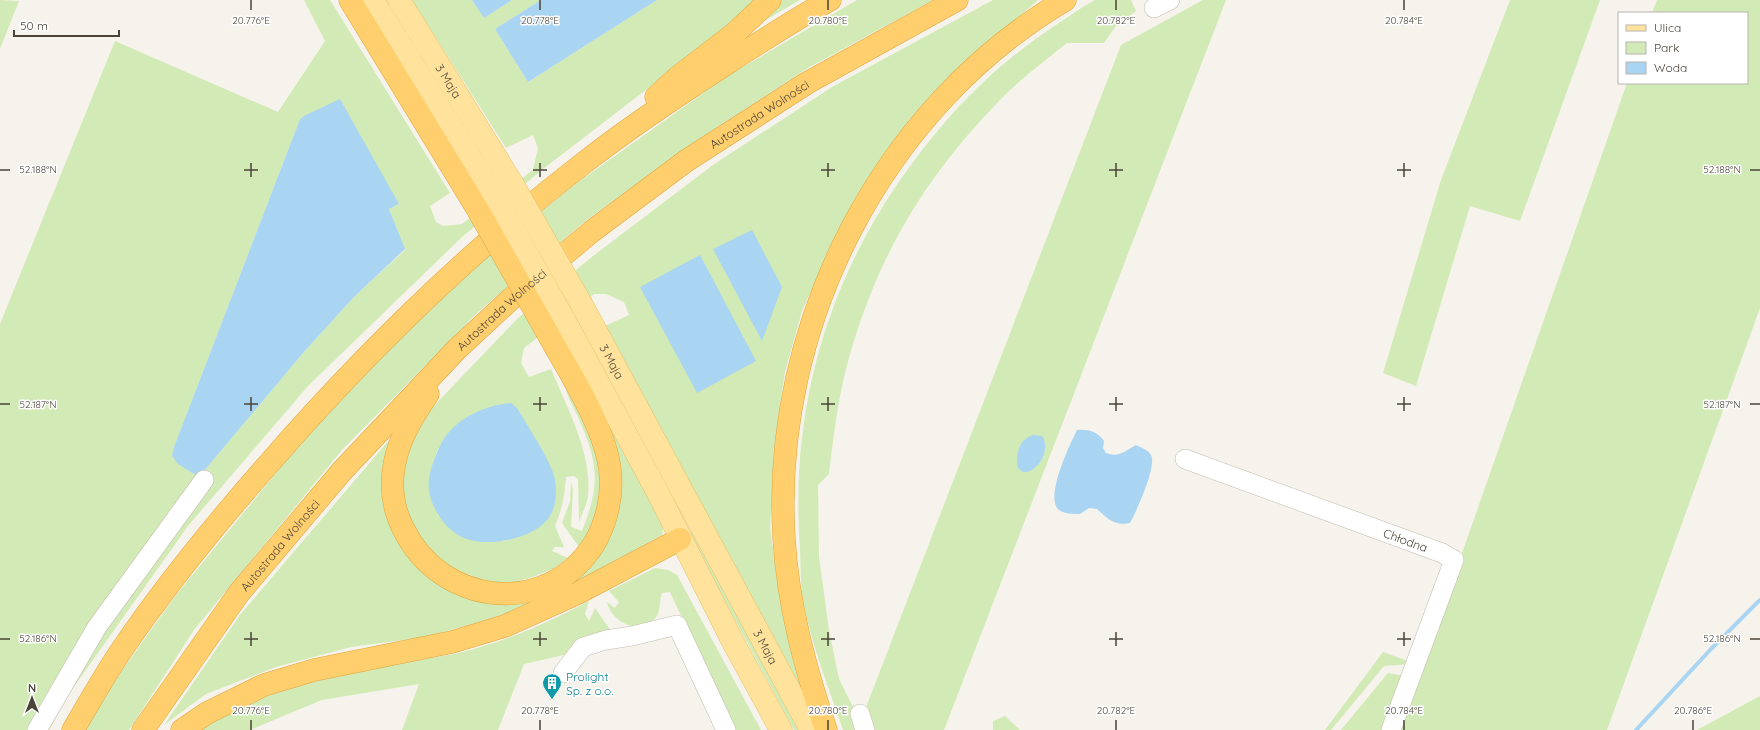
<svg xmlns="http://www.w3.org/2000/svg" width="1760" height="730" viewBox="0 0 1760 730" font-family="Quicksand,sans-serif">
<style>
.green{fill:#d2eab5;fill-rule:evenodd}
.water{fill:#a9d4f2}
.lines{fill:none;stroke-linecap:round;stroke-linejoin:round}
.stream{stroke:#a9d4f2;stroke-width:4}
.minor-casing{stroke:#c2bbae;stroke-width:20}
.major-casing{stroke:#e6c16a;stroke-width:23}
.highway-casing{stroke:#e0a43c;stroke-width:23}
.minor{stroke:#fff;stroke-width:19}
.major{stroke:#ffe39c;stroke-width:22}
.highway{stroke:#ffcf6e;stroke-width:22}
.major-bridge-casing{stroke:#e6c16a;stroke-width:23;stroke-linecap:butt}
.highway-bridge-casing{stroke:#e0a43c;stroke-width:23;stroke-linecap:butt}
.major-bridge{stroke:#ffe39c;stroke-width:22}
.highway-bridge{stroke:#ffcf6e;stroke-width:22}
.ticks{fill:none;stroke:#4b4439;stroke-width:1.5}
.labels{text-anchor:middle;dominant-baseline:central;stroke-width:3;stroke-linejoin:round;paint-order:stroke}
.street-label{font-size:12px;fill:#4b4439;stroke:#fff}
.culture-label{font-size:12px;fill:#0d838f;stroke:#fff;text-anchor:start}
.ticks-label{font-size:10px;text-anchor:middle;fill:#4b4439;stroke:#fff;stroke-width:3;stroke-linejoin:round;paint-order:stroke}
</style>
<rect width="100%" height="100%" fill="#f6f3ec"/>
<!-- green -->
<g class="green">
<polygon points="0,0 19,1 0,49"/>
<path d="M304 0H330L450 193 430 206 436 222 443 226 462 224 533 170 538 148 533 135 506 148 412 0H472L484 18 512 0H541L495 29 528 82 657 0H759L703 46 543 169 462 237 308 386 188 526 73 688 49 730H0V324L115 41 278 112 325 41ZM300 119 399 204 389 209 405 250 353 298 303 353 199 477 172 456 174 447Z"/>
<polygon points="782,0 800,0 752,28"/>
<polygon points="857,0 933,0 808,68 696,141 584,222 478,312 342,450 194,630 129,730 85,730 113,683 176,595 295,450 387,350 474,267 574,185 726,77"/>
<path d="M993 0H1038L945 81 877 165 843 221 802 311 785 372 778 417 770 527 780 599 806 701 605 326 629 315 624 302 606 294H594L524 348 521 363 529 377 551 369C567 408 592 452 588 496 587 504 582 514 579 522L578 479 574 476 566 477C565 494 562 510 555 526L564 547H555L552 551 568 558 553 569 530 578 510 583 476 581 434 557 408 518 403 496 402 472 413 440 431 409 518 318 593 256 713 165 832 87ZM477 412 516 538 503 541H481L429 490C433 450 441 432 477 412Z"/>
<path d="M1095 0H1131L1136 11 1116 26 1104 43H1067C1045 61 1020 79 1000 100 922 180 873 263 845 373 837 406 833 440 829 474L818 485 819 557 829 630 839 679 854 709 859 730H843C829 688 811 644 803 600 800 584 801 566 800 549 788 383 842 237 953 113 985 78 1019 49 1059 23 1071 15 1083 6 1095 0Z"/>
<polygon points="1203,0 1226,0 944,730 870,730 865,710 1121,45"/>
<polygon points="1510,0 1600,0 1520,221 1470,206 1416,386 1383,373 1441,180"/>
<polygon points="1657,0 1760,0 1760,308 1607,730 1400,730 1627,83 1747,83 1747,13 1652,13"/>
<path d="M561 374C583 418 612 464 597 515 594 526 585 538 579 547L562 523 570 501 571 482 573 490 571 527 582 531C601 484 598 462 578 417 571 403 564 389 561 374Z"/>
<polygon points="606,420 663,524 663,530 662,535 571,585 525,607 490,619 425,637 351,647 276,667 206,694 164,725 240,615 390,439 384,461 399,542 411,560 429,576 489,601 602,546"/>
<polygon points="692,532 800,730 794,730 690,536"/>
<path d="M655 568 668 570 677 575 761 730H734L670 592 662 593C659 601 661 610 656 617 643 636 612 624 607 602L615 608 619 602 609 591Z"/>
<path d="M589 601 585 614 589 621 595 608 613 634 578 645 564 655 524 664 498 730H402L419 684 322 700 250 730H199C261 688 338 675 411 661 431 658 452 655 471 650 512 639 551 621 589 601Z"/>
<polygon points="1383,652 1411,662 1410,664 1384,666 1331,730 1325,730"/>
<polygon points="1388,673 1406,676 1385,730 1341,730"/>
<polygon points="1760,696 1760,730 1697,730"/>
<polygon points="1005,716 1020,730 993,730 993,721"/>
</g>
<!-- water -->
<g class="water">
<polygon points="472,0 512,0 484,18"/>
<polygon points="541,0 657,0 528,82 495,29"/>
<polygon points="340,99 399,204 389,209 405,249 353,298 303,353 199,477 178,464 172,456 174,447 300,119 306,115"/>
<polygon points="752,230 782,287 762,341 713,249"/>
<polygon points="700,255 756,361 697,393 640,287"/>
<path d="M511 403 517 408C527 425 553 464 555 480 557 491 556 506 550 516 536 539 487 548 464 538 446 531 432 509 429 491 427 477 433 462 438 450 450 421 481 406 511 403Z"/>
<path d="M1077 430C1088 429 1097 431 1104 441L1103 448 1106 453C1119 458 1125 451 1136 445 1142 448 1151 451 1152 458 1154 472 1137 510 1130 523 1114 526 1108 519 1097 509L1089 508 1080 514C1074 514 1064 514 1059 510 1044 498 1070 444 1077 430Z"/>
<path d="M1033 435 1042 436C1051 448 1039 473 1023 472L1018 468C1015 455 1019 439 1033 435Z"/>
</g>
<g class="lines">
<!-- stream -->
<polyline class="stream" points="1636,730 1711,649 1760,600"/>
<!-- minor casing -->
<g class="minor-casing">
<g id="minor">
<polyline points="1154,8 1170,0"/>
<path id="s1" d="M1185 459 1442 553 1454 560 1391 730"/>
<polyline points="563,673 583,647 606,640 632,636 677,625 726,730"/>
<polyline points="860,714 865,730"/>
<polyline points="37,730 97,627 204,480"/>
</g>
</g>
<!-- major casing -->
<g class="major-casing">
<g id="major">
<polyline points="373,0 495,197"/>
<path id="s2" d="M399 0 512 183"/>
<path id="s3" d="M582 305 811 730"/>
<polyline points="564,319 658,493 734,644 781,730"/>
</g>
</g>
<!-- highway casing -->
<g class="highway-casing">
<g id="highway">
<polyline points="350,0 478,210"/>
<polyline points="656,97 678,77 735,33 770,0"/>
<path d="M428 394C411 419 396 443 393 474 391 494 395 513 404 530 442 606 547 618 594 544 607 522 613 495 610 470 605 426 568 371 547 332"/>
<path d="M73 730C89 703 105 674 123 648 166 585 215 525 265 468 362 356 468 252 585 162 630 127 678 95 726 64 760 42 794 20 830 0"/>
<path id="s4" d="M143 730 239 593 342 471 457 349 512 298 591 232 686 161 807 83 957 0"/>
<polyline points="182,730 207,713 264,685 314,670 452,642 505,626 578,593 680,539"/>
<path d="M826 730C805 667 788 605 784 538 771 326 881 109 1065 0"/>
</g>
</g>
<!-- minor -->
<use href="#minor" class="minor"/>
<!-- major -->
<use href="#major" class="major"/>
<!-- highway -->
<use href="#highway" class="highway"/>
<!-- major-bridge casing -->
<g class="major-bridge-casing">
<g id="major-bridge">
<polyline points="512,183 582,305"/>
<polyline points="495,197 564,319"/>
</g>
</g>
<!-- highway-bridge casing -->
<g class="highway-bridge-casing">
<polyline id="highway-bridge" points="478,210 547,332"/>
</g>
<!-- major-bridge -->
<use href="#major-bridge" class="major-bridge"/>
<!-- highway-bridge -->
<use href="#highway-bridge" class="highway-bridge"/>
</g>
<!-- ticks -->
<path class="ticks" d="M251 0V10M540 0V10M828 0V10M1116 0V10M1404 0V10M251 163V177M540 163V177M828 163V177M1116 163V177M1404 163V177M0 170H10M244 170H258M533 170H547M821 170H835M1109 170H1123M1397 170H1411M1750 170H1760M251 397V411M540 397V411M828 397V411M1116 397V411M1404 397V411M0 404H10M244 404H258M533 404H547M821 404H835M1109 404H1123M1397 404H1411M1750 404H1760M251 632V646M540 632V646M828 632V646M1116 632V646M1404 632V646M0 639H10M244 639H258M533 639H547M821 639H835M1109 639H1123M1397 639H1411M1750 639H1760M251 720V730M540 720V730M828 720V730M1116 720V730M1404 720V730M1693 720V730"/>
<!-- icons -->
<defs>
<g id="building-pin" transform="scale(1)"><path d="M0 17L-7.5 6A9.5 9.5 0 1 1 7.5 6Z" fill="#0f9aa8" stroke="#fff"/><path d="M-4-6H4V6H1V3H-1V6H-4ZM-2.5-4.3h1.7v1.8h-1.7ZM.8-4.3h1.7v1.8H.8ZM-2.5-1h1.7V.8h-1.7ZM.8-1h1.7V.8H.8Z" fill="#fff"/></g>
</defs>
<g fill-rule="evenodd">
<use href="#building-pin" x="552" y="683"/>
</g>
<g class="labels">
<!-- street labels -->
<g class="street-label">
<text stroke="none"><textPath href="#s2" startOffset="95">3 Maja</textPath></text>
<text stroke="none"><textPath href="#s4" startOffset="878">Autostrada Wolności</textPath></text>
<text stroke="none"><textPath href="#s4" startOffset="554">Autostrada Wolności</textPath></text>
<text stroke="none"><textPath href="#s3" startOffset="64">3 Maja</textPath></text>
<text stroke="none"><textPath href="#s1" startOffset="235">Chłodna</textPath></text>
<text stroke="none"><textPath href="#s4" startOffset="230">Autostrada Wolności</textPath></text>
<text stroke="none"><textPath href="#s3" startOffset="388">3 Maja</textPath></text>
</g>
<!-- culture labels -->
<g class="culture-label">
<text x="566" y="676">Prolight<tspan x="566" dy="14">Sp. z o.o.</tspan></text>
</g>
</g>
<g class="ticks-label">
<text x="251" y="24">20.776°E</text>
<text x="540" y="24">20.778°E</text>
<text x="828" y="24">20.780°E</text>
<text x="1116" y="24">20.782°E</text>
<text x="1404" y="24">20.784°E</text>
<text x="38" y="173">52.188°N</text>
<text x="1722" y="173">52.188°N</text>
<text x="38" y="408">52.187°N</text>
<text x="1722" y="408">52.187°N</text>
<text x="38" y="642">52.186°N</text>
<text x="1722" y="642">52.186°N</text>
<text x="251" y="714">20.776°E</text>
<text x="540" y="714">20.778°E</text>
<text x="828" y="714">20.780°E</text>
<text x="1116" y="714">20.782°E</text>
<text x="1404" y="714">20.784°E</text>
<text x="1693" y="714">20.786°E</text>
</g>
<!-- legend -->
<rect x="1618" y="12" width="130" height="72" fill="#ffffff" stroke="#b7b4b0"/>
<rect x="1626" y="25" width="20" height="6" fill="#ffe39c" stroke="#b7b4b0"/>
<text x="1654" y="32" font-size="12" fill="#4b4439">Ulica</text>
<rect x="1626" y="42" width="20" height="12" fill="#d2eab5" stroke="#b7b4b0"/>
<text x="1654" y="52" font-size="12" fill="#4b4439">Park</text>
<rect x="1626" y="62" width="20" height="12" fill="#a9d4f2" stroke="#b7b4b0"/>
<text x="1654" y="72" font-size="12" fill="#4b4439">Woda</text>
<!-- north arrow -->
<g transform="translate(32 698)" stroke="#ffffff" stroke-width="3" paint-order="stroke">
<path d="M0-3L7 15L0 10L-7 15Z" fill="#4b4439"/>
<text y="-6" font-size="11" font-weight="bold" text-anchor="middle" fill="#4b4439">N</text>
</g>
<!-- scale -->
<path d="M14 30v6h105v-6" fill="none" stroke="#4b4439" stroke-width="2"/>
<text x="20" y="30" font-size="12" fill="#4b4439" stroke="#ffffff" stroke-width="3" paint-order="stroke">50 m</text>
</svg>
